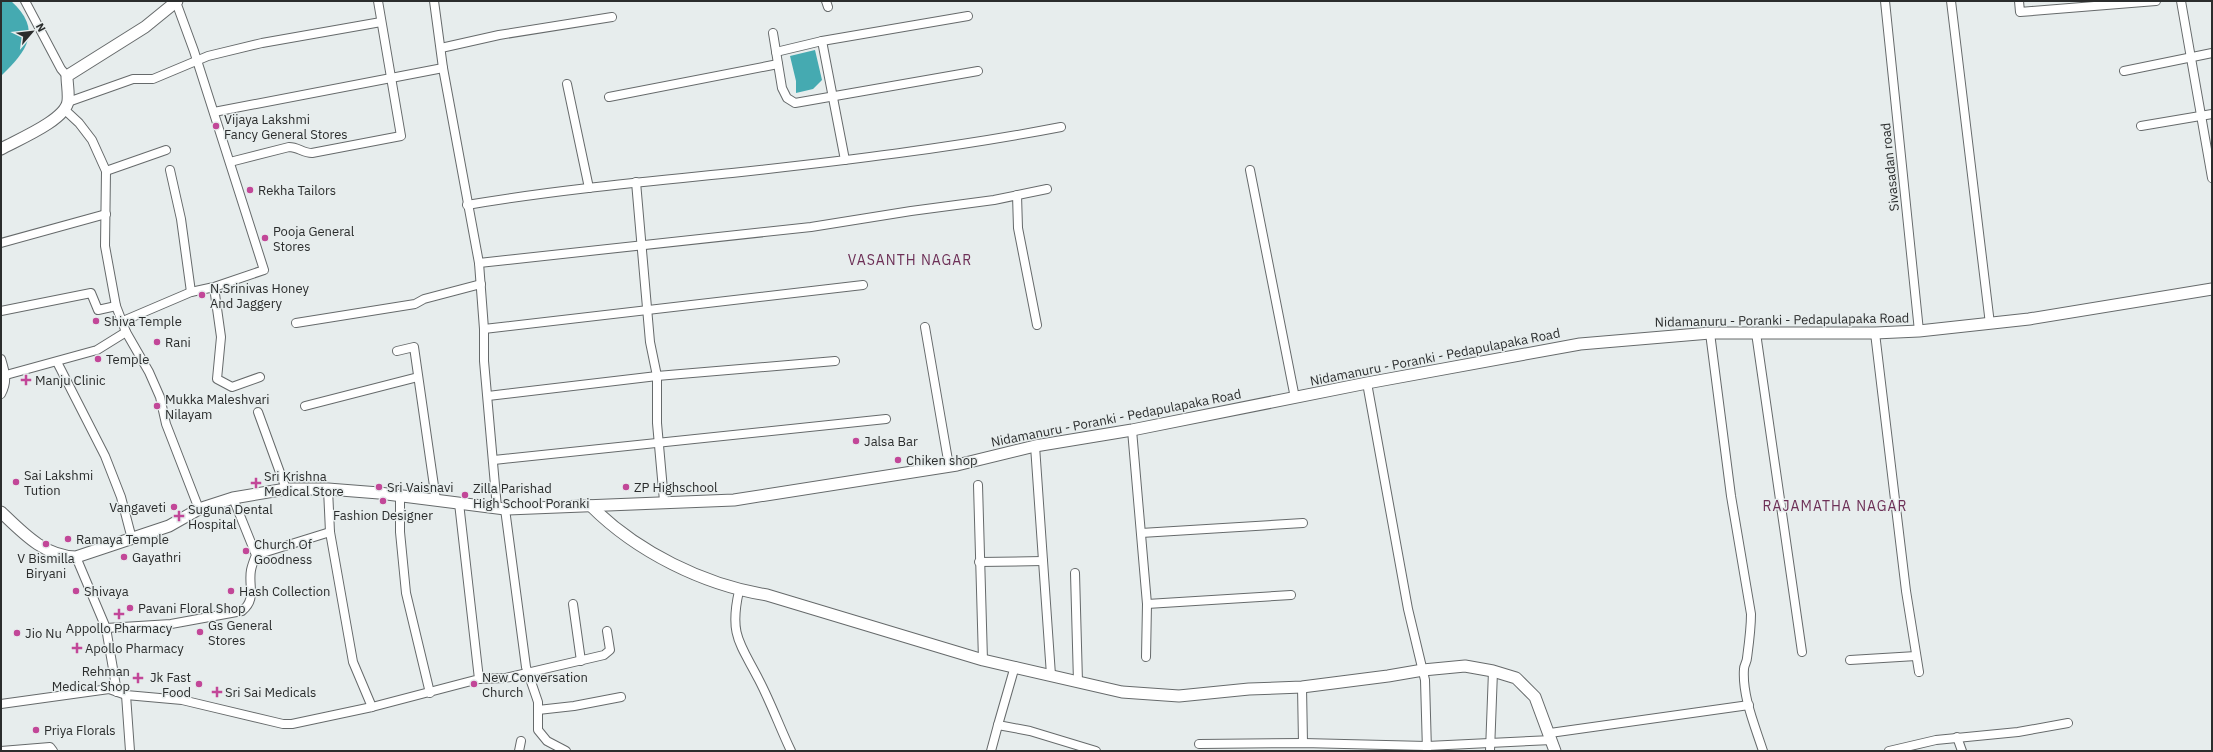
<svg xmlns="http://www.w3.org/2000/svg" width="2213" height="752" viewBox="0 0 2213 752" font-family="'IBM Plex Sans',sans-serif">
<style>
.water{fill:#45aab1}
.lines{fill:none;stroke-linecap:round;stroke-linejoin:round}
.street-casing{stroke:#666a6b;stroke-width:10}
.secondary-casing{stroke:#666a6b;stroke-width:13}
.street{stroke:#fff;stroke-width:8}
.secondary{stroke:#fff;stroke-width:11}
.poi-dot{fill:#c24798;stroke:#e7eded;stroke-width:1.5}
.labels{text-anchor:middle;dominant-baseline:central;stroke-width:3;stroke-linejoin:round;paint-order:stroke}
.poi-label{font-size:13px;fill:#2b2d2d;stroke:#e7eded;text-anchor:start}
.street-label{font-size:13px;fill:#2b2d2d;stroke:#e7eded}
.neighbourhood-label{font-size:14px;letter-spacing:1px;fill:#6d3057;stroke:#e7eded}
</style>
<rect width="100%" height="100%" fill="#e7eded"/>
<!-- water -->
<g class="water">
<path d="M1 1H11C43 30 27 51 1 76Z"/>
<polygon points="815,50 822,80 813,89 796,93 796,81 790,56"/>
</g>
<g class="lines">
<!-- street casing -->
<g class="street-casing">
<g id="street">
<polyline points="25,1 61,69 67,76"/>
<polyline points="434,1 443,68 479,263 484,329 484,361 497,508"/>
<polyline points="826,1 828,7"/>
<polyline points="1885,1 1919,331"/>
<polyline points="1951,1 1990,324"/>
<polyline points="2019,1 2020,12 2156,1"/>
<polyline points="2181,1 2212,178"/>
<polyline points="773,33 782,88 787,98 795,103 978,71"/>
<polyline points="822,41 845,160"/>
<polyline points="441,48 499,35 612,17"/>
<polyline points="776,52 822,41 968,16"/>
<polyline points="2124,71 2212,53"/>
<polyline points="567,84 589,188"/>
<polyline points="609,97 778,64"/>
<polyline points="68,102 133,79 153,79 208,56 262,43 381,22"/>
<polyline points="65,110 79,123 92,140 106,171 105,246 116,306 126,332 149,372 160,397 166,424 199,509"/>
<polyline points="214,112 443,68"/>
<polyline points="2141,126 2212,114"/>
<path d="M230 162 289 147C298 147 303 153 312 153L401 136 378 1"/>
<polyline points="170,170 181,219 191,292"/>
<polyline points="1250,170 1295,398"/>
<polyline points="106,171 166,150"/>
<polyline points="636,182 650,342 657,376 657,423 664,501"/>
<polyline points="1017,195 1018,228 1037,325"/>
<path d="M467 205C555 190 643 182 732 173 842 161 952 148 1061 127"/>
<polyline points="1,243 106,214"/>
<polyline points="479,263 811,227 911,211 994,200 1047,189"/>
<polyline points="214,287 221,337 217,379 232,387 260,377"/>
<polyline points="1,311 91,293 98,310 116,306"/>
<polyline points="123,321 191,292 214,287 264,270 194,51 176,2"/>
<polyline points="296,323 415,304 424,299 481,284"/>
<polyline points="925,327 949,466"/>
<polyline points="484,329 863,285"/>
<path d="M1710 333 1731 496 1751 614C1751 629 1749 643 1747 658 1747 662 1744 665 1744 669 1742 696 1755 726 1763 751"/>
<polyline points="1756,333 1802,652"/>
<polyline points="1875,333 1906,591 1919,672"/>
<polyline points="397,351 414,347 436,500"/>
<path d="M1 359C5 372 8 381 1 394"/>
<polyline points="57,362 105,456 121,497 132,539"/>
<polyline points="6,375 97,350 126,332"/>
<polyline points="1367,383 1408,609 1425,680 1427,751"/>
<polyline points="488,396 657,376 835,361"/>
<polyline points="305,406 418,377"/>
<polyline points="258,412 286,489"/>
<polyline points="1132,430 1147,604 1146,657"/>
<polyline points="1035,446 1051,675"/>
<polyline points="494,460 886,419"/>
<polyline points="978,485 983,660"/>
<polyline points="328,489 330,532 353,662 372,707"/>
<polyline points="400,496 400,532 406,593 430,693"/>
<polyline points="505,509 526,667 538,702 538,730 547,741 566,751"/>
<polyline points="1141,533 1303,523"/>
<polyline points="256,555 330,532"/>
<polyline points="76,557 106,628 117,692"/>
<polyline points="979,562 1043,561"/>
<polyline points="1075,573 1078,682"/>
<path d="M739 591C729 635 740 643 759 680 771 703 780 728 791 751"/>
<polyline points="573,604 581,661"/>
<polyline points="1147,604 1291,595"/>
<path d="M106 628 171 624 242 611C257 599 248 586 251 570 252 565 254 560 256 555L233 498"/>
<polyline points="1850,660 1916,656"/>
<polyline points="1015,666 998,725 1030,731 1096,751"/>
<polyline points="479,679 505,678 604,655 610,650 607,631"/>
<polyline points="1302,687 1303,743"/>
<polyline points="126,695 130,751"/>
<polyline points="1,704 109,689 126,695 182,700 283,724 292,724 372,707 479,679 459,503"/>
<polyline points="538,710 574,706 621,697"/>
<polyline points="1550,733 1749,705"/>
<polyline points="1957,737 1962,751"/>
<polyline points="1199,744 1303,743 1427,746 1552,740"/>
<polyline points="1,751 50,747 53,751"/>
<polyline points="519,751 521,741"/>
<polyline points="991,751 998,725"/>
<polyline points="1490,751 1493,671"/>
<polyline points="1889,751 1936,740 2018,732 2068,723"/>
</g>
</g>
<!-- secondary casing -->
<g class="secondary-casing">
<g id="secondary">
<path d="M1 149C17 140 66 120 68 101 69 93 67 84 67 76L145 27 177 1"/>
<path d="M591 506C637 552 704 585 767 595L983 660 1122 692 1179 696 1249 689 1302 687 1388 676 1423 670 1465 666 1493 671 1516 678 1535 697 1555 751"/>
<path d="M1 512C23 533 44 556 76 557L169 526 199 509 233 498 286 489H328L379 493 505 509 734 500 957 465 1035 446 1132 430 1367 383 1580 344 1710 333H1875L1919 331 2029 319 2212 289"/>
</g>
</g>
<!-- street -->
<use href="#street" class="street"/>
<!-- secondary -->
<use href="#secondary" class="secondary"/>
</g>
<!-- markers -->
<g class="poi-dot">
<circle cx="216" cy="126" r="4"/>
<circle cx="250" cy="190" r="4"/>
<circle cx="265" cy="238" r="4"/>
<circle cx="202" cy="295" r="4"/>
<circle cx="96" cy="321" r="4"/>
<circle cx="157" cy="342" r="4"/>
<circle cx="98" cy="359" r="4"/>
<path d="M24 374h4v4h4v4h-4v4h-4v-4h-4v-4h4z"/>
<circle cx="157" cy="406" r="4"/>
<circle cx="856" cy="441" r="4"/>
<circle cx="898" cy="460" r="4"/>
<circle cx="16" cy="482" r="4"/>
<path d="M254 477h4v4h4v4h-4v4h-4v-4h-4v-4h4z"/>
<circle cx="379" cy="487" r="4"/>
<circle cx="626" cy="487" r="4"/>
<circle cx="465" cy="495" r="4"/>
<circle cx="383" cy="501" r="4"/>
<circle cx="174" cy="507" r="4"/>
<path d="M177 510h4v4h4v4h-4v4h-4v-4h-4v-4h4z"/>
<circle cx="68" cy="539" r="4"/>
<circle cx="46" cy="544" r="4"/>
<circle cx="246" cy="551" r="4"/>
<circle cx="124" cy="557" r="4"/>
<circle cx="76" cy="591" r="4"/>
<circle cx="231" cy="591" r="4"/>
<circle cx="130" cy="608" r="4"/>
<path d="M117 608h4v4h4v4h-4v4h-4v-4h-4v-4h4z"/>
<circle cx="200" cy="632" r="4"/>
<circle cx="17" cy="633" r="4"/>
<path d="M75 642h4v4h4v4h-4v4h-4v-4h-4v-4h4z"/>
<path d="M136 672h4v4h4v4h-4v4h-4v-4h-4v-4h4z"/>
<circle cx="199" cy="684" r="4"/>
<circle cx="474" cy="684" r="4"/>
<path d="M215 686h4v4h4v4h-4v4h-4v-4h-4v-4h4z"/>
<circle cx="36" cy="730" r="4"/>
</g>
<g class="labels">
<!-- poi labels -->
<g class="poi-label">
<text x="224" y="119">Vijaya Lakshmi<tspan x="224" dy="15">Fancy General Stores</tspan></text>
<text x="258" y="190">Rekha Tailors</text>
<text x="273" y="231">Pooja General<tspan x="273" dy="15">Stores</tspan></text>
<text x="210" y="288">N.Srinivas Honey<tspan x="210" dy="15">And Jaggery</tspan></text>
<text x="104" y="321">Shiva Temple</text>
<text x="165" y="342">Rani</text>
<text x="106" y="359">Temple</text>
<text x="35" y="380">Manju Clinic</text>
<text x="165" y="399">Mukka Maleshvari<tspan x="165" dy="15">Nilayam</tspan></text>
<text x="864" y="441">Jalsa Bar</text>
<text x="906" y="460">Chiken shop</text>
<text x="24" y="475">Sai Lakshmi<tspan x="24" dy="15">Tution</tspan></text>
<text x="264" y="476">Sri Krishna<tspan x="264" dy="15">Medical Store</tspan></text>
<text x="387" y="487">Sri Vaisnavi</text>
<text x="634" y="487">ZP Highschool</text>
<text x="473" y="488">Zilla Parishad<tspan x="473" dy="15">High School Poranki</tspan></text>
<text x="166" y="507" text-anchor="end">Vangaveti</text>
<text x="188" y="509">Suguna Dental<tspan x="188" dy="15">Hospital</tspan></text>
<text x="383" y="515" text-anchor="middle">Fashion Designer</text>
<text x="76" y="539">Ramaya Temple</text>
<text x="254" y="544">Church Of<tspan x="254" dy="15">Goodness</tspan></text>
<text x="132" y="557">Gayathri</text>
<text x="46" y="558" text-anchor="middle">V Bismilla<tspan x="46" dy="15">Biryani</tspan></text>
<text x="84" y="591">Shivaya</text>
<text x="239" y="591">Hash Collection</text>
<text x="138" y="608">Pavani Floral Shop</text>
<text x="208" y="625">Gs General<tspan x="208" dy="15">Stores</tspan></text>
<text x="119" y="628" text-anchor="middle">Appollo Pharmacy</text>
<text x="25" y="633">Jio Nu</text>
<text x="85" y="648">Apollo Pharmacy</text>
<text x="130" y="671" text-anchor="end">Rehman<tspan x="130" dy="15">Medical Shop</tspan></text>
<text x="191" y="677" text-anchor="end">Jk Fast<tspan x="191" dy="15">Food</tspan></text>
<text x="482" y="677">New Conversation<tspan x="482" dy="15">Church</tspan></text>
<text x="225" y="692">Sri Sai Medicals</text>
<text x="44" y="730">Priya Florals</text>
</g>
<!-- street labels -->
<g class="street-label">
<text transform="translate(1890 167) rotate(-96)">Sivasadan road</text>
<text transform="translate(1782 320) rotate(-1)">Nidamanuru - Poranki - Pedapulapaka Road</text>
<text transform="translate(1435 357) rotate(-11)">Nidamanuru - Poranki - Pedapulapaka Road</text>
<text transform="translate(1116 418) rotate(-11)">Nidamanuru - Poranki - Pedapulapaka Road</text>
</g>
<!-- neighbourhood labels -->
<g class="neighbourhood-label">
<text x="910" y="260">VASANTH NAGAR</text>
<text x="1835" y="506">RAJAMATHA NAGAR</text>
</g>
</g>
<!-- border -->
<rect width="2213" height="752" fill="none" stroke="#2b2d2d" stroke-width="4"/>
<!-- north arrow -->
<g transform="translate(32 32) rotate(62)" stroke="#e7eded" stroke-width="3" paint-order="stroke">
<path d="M0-3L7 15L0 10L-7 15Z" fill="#2b2d2d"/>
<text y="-6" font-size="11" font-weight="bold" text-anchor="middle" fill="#2b2d2d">N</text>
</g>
</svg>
